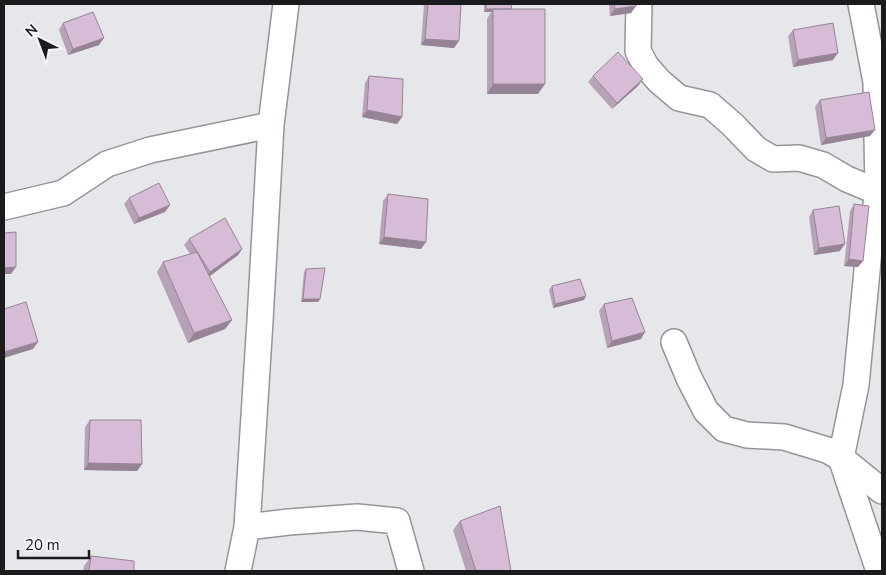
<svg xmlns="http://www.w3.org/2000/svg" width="886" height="575" font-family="'Nunito Sans',sans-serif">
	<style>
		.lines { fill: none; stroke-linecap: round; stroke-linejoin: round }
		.minor-casing { stroke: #949599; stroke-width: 28 }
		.minor { stroke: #fff; stroke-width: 25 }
		.wall { fill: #b8a2b8 }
		.shaded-wall { fill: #968496 }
		.building { fill: #d6bcd6; stroke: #968496 }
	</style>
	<rect width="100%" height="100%" fill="#e6e7eb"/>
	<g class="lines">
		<defs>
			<path id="minor" d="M639,4L638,51L646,66L659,81L679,98L710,105L733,125L756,149L773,159L799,158L823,165L847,179L878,192L869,250L856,385L841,458L879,571
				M861,4L876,82L878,192L882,193
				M4,207L63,193L107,164L150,150L271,125
				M674,342L689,378L706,411L724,429L747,435L784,437L827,450L841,458L882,491
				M247,527L289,522L357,517L397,521L411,571
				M238,571L247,527L260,321L271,125L286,4"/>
		</defs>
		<use href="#minor" class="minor-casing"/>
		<use href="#minor" class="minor"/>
	</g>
	<path class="wall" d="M424,4H461L454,48L421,45Z
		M484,4H511L512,9L538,94H487V19L491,12H484Z
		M609,4H636V6L631,13L610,16Z
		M63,23L99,45L68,55L59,30Z
		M793,30L833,60L793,67L788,36Z
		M369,76L402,117L397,124L362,117L365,83Z
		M593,76L638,86L612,109L588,82Z
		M820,100L870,136L821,145L815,107Z
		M388,194L421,249L379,244L383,201Z
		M129,198L170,205L165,212L134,224L124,204Z
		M854,204L863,261L858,267L844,266L850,211Z
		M813,210L840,251L814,255L809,217Z
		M189,239L242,249L238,255L209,276L232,320L225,329L188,343L157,272L163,262L190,254L184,245Z
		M306,269L320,299L318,302H301L304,272Z
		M552,286L584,300L553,308L549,290Z
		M604,304L641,339L607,348L599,311Z
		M90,420L142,464L137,471L84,470L85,427Z
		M460,521L511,571H466L453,530Z
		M91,556L134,571H83L84,566Z"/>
	<path class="shaded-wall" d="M636,6L631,13L610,16L615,9Z
		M486,9H512H493L491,12H484Z
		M104,38L99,45L68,55L73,49Z
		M425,39L459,41L454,48L421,45Z
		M838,53L833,60L793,67L798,60Z
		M643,79L638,86L612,109L617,103Z
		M493,84H545L538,94H487Z
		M367,110L402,117L397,124L362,117Z
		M875,130L870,136L821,145L826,138Z
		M170,205L165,212L134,224L139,218Z
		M384,237L426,242L421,249L379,244Z
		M845,244L840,251L814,255L819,248Z
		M242,249L238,255L206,279L210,272Z
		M849,259L863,261L858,267L844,266Z
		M16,267L11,274H4V268Z
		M586,296L584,300L553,308L555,304Z
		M303,299H320L318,302H301Z
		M232,320L225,329L188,343L194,333Z
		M645,332L641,339L607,348L612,341Z
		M38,342L33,349L4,358V352Z
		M88,463L142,464L137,471L84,470Z"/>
	<path class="building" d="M428,4H461L459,41L425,39Z
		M486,4H511L512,9H486Z
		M614,4H636V6L615,9Z
		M493,9H545V84H493Z
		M93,12L104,38L73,49L63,23Z
		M833,23L838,53L798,60L793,30Z
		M618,52L643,79L617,103L593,76Z
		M369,76L403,79L402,117L367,110Z
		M869,92L875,130L826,138L820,100Z
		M159,183L170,205L139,218L129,198Z
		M388,194L428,199L426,242L384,237Z
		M854,204L869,206L863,261L849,259Z
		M839,206L845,244L819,248L813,210Z
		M225,218L242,249L210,272L189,239Z
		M16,232V267L4,268V233Z
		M197,252L232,320L194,333L163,262Z
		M325,268L320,299H303L306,269Z
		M580,279L586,296L555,304L552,286Z
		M632,298L645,332L612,341L604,304Z
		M26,302L38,342L4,352V309Z
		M90,420H141L142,464L88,463Z
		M500,506L511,571H476L460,521Z
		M91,556L134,561V571H89Z"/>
	<rect width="886" height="575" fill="none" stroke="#1b1b1d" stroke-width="10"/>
	<g transform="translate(40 40) rotate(318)" stroke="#f3f4f8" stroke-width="4" paint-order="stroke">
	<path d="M0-4L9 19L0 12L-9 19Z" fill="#1b1b1d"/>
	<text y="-8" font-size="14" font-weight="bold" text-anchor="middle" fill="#1b1b1d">N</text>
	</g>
	<path d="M18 550v8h71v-8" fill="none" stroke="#1b1b1d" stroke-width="2.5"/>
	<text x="25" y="550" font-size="15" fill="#1b1b1d" stroke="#f3f4f8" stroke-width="4" paint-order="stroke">20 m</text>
</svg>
